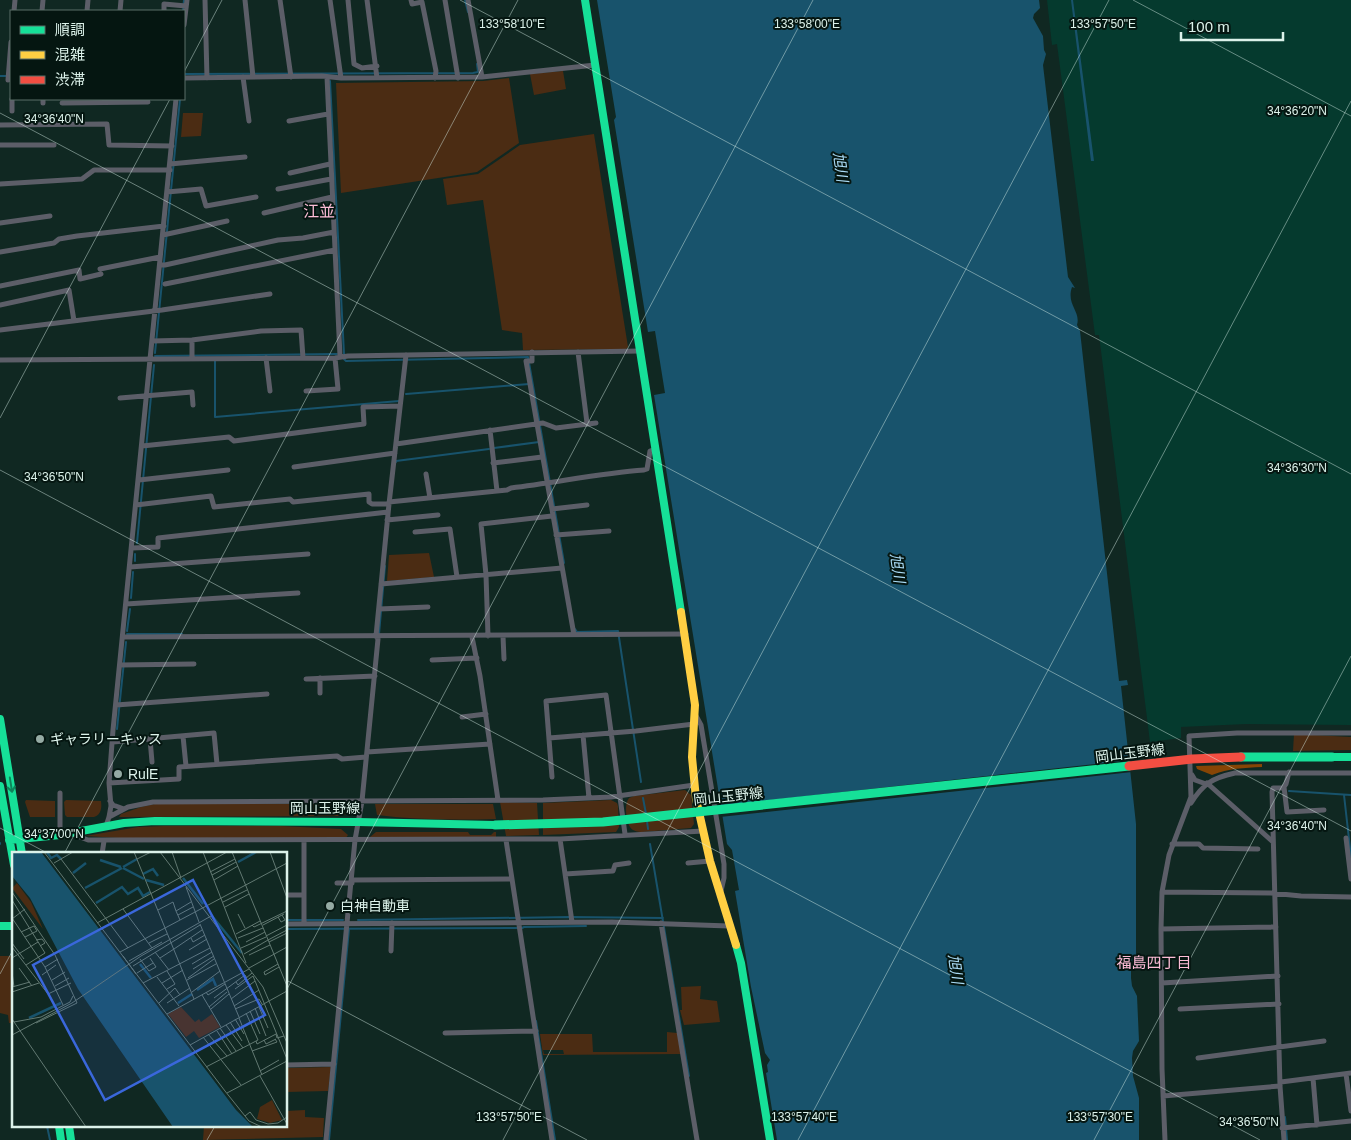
<svg xmlns="http://www.w3.org/2000/svg" width="1351" height="1140" font-family="Helvetica,'Noto Sans JP',sans-serif">
	<style>
		.built { fill: #053a2e }
		.green { fill: #4b2c13; fill-rule: evenodd }
		.forest { fill: #874505 }
		.water { fill: #18536c }
		.pier { fill: #102822 }
		.lines { fill: none; stroke-linecap: round; stroke-linejoin: round }
		.stream { stroke: #18536c; stroke-width: 2 }
		.street { stroke: #5c5e68; stroke-width: 5 }
		.fast { stroke: #16e098; stroke-width: 8 }
		.slow { stroke: #ffcf43; stroke-width: 8 }
		.fast-bridge { stroke: #16e098; stroke-width: 9 }
		.jam-bridge { stroke: #f24e42; stroke-width: 9 }
		.oneway { stroke: #0e855b }
		.ticks { fill: none; stroke: #dcf2ea; stroke-width: 1; stroke-opacity: 0.45 }
		.poi-dot { fill: #95aba4; stroke: #051611; stroke-width: 2 }
		.labels { text-anchor: middle; dominant-baseline: central; stroke-width: 4; stroke-linejoin: round; paint-order: stroke }
		.poi-label { font-size: 14px; fill: #dcf2ea; stroke: #051611; text-anchor: start }
		.street-label { font-size: 14px; fill: #dcf2ea; stroke: #051611 }
		.water-label { font-size: 15px; font-style: italic; fill: #a9daf5; stroke: #051611 }
		.neighbourhood-label { font-size: 15px; fill: #fcbcd6; stroke: #051611 }
		.quarter-label { font-size: 16px; fill: #fcbcd6; stroke: #051611 }
		.inset-river { fill: none; stroke: #18536c; stroke-width: 2.5 }
		.inset-road { fill: none; stroke: #627972; stroke-width: 1 }
		.view { fill: #3a67db; fill-opacity: 0.15; stroke: #3a67db; stroke-width: 2.5 }
		.inset-edge { fill: none; stroke: #dcf2ea; stroke-width: 2.5 }
		.ticks-label { font-size: 12px; text-anchor: middle; fill: #dcf2ea; stroke: #051611; stroke-width: 4; stroke-linejoin: round; paint-order: stroke }
	</style>
	<rect width="100%" height="100%" fill="#102822"/>
	<path class="built" d="M1047,0H1351V725L1246,724L1181,727V738L1150,742L1099,335H1095L1057,44L1052,45Z"/>
	<path class="green" d="M563,71L566,89L534,95L530,74Z
		M509,78L519,143L477,172L341,193L336,83L483,81Z
		M183,113H203L201,136L181,137Z
		M594,134L628,347L626,349L523,350L522,333L502,330L483,200L447,205L443,179L478,174L520,145Z
		M429,553L434,577L387,581L389,555Z
		M1294,734L1351,737V750L1293,751Z
		M685,790L691,795L694,824L691,828L642,832C638,832 632,831 630,827C626,821 624,804 629,798L634,796Z
		M26,800L55,801V817H30L25,802Z
		M66,800L101,801C102,808 101,815 94,817H67L65,815L64,802Z
		M611,800L617,803L618,806L619,827L616,832L543,835V803Z
		M500,802L537,803L539,835L506,836Z
		M155,804H354L356,806L350,813L339,816L119,817L121,814L141,807Z
		M375,804H493L496,819C456,820 416,820 377,815Z
		M163,826H281L341,829L348,835L346,838L136,839L85,836L138,827Z
		M376,832H468L470,835H491L494,832H496V837H370Z
		M0,956H14V1023H9L8,1015L0,1013Z
		M701,986L700,999L717,1001L720,1022L684,1025L680,1010H682L681,987Z
		M667,1032L677,1033L681,1054L543,1055L540,1034H592L593,1052H667ZM543,1050H563L564,1054H544Z
		M331,1067L328,1091L286,1092V1068Z
		M305,1110V1117L324,1118L323,1137L203,1140L204,1126H286V1111Z"/>
	<path class="forest" d="M1262,764V767C1244,768 1229,768 1212,775L1197,769L1196,766Z"/>
	<path class="water" d="M597,0H1039L1040,8L1034,14L1033,18L1043,36L1044,50L1046,54L1043,65L1068,277L1075,288L1072,287C1066,305 1081,311 1077,325L1080,331L1119,681L1127,680L1128,685L1121,686L1136,824V957L1131,965V978L1132,986L1137,996L1139,1041L1133,1051L1132,1058L1133,1076L1139,1098V1140H777L766,1073L768,1072L767,1065L770,1060L765,1053L751,987L735,891L739,890L732,850L727,844L654,395L665,393L655,331L648,332L614,120L616,117Z
		M1071,0H1073L1094,161H1091Z"/>
	<path class="pier" d="M1131,760L1132,772L720,817L718,806Z"/>
	<g class="lines">
		<path class="stream" d="M465,0L468,12
			M183,11L184,0
			M184,74L473,73L478,72L477,64
			M0,76H11
			M330,81L344,354
			M155,353L180,99
			M155,356L337,354
			M344,359L346,361L528,357L564,563
			M215,360V417L399,401
			M406,394L529,384
			M494,448L539,442
			M396,462V461L489,449
			M137,543L154,365
			M135,561V554
			M131,598L133,572
			M575,629L577,632L618,631L641,782
			M127,631L130,609
			M127,634H182
			M379,634L385,566
			M117,729L126,642
			M1289,791L1351,795
			M1344,795L1351,857
			M643,798L646,814
			M647,821L648,829
			M0,843V844
			M650,844L689,1076
			M286,920H343
			M358,920L570,917L663,918
			M286,929L522,928L524,927L586,926
			M536,1021L555,1140
			M1285,1117L1287,1140
			M47,1126L50,1140
			M329,1140L349,929"/>
		<path class="street" d="M205,0L207,78
			M245,0L253,77
			M280,0L291,77
			M330,0L341,78
			M348,0L354,64L362,68L377,66
			M367,0L377,78
			M411,0L412,4L422,2L436,71L435,78
			M445,0L458,78
			M468,0L482,77
			M14,11L15,0
			M42,11L43,0
			M87,11L88,0
			M120,11L121,0
			M164,11V4L186,6
			M184,25L187,0
			M243,77L249,121
			M327,77L340,356
			M184,78L322,76L341,78L482,77L595,65
			M8,80L11,42
			M12,99V111
			M43,99V103
			M62,103L148,102
			M289,121L328,114
			M0,125L107,124L109,145L172,146
			M0,145H54
			M170,164L245,157
			M290,173L330,164
			M0,184L82,179L94,170H170
			M278,189L331,179
			M167,192L201,189L206,206L256,197
			M264,213L332,197
			M0,223L50,216
			M163,235L227,221
			M0,252L54,243L59,239L77,236L164,226
			M160,265H165L278,240L303,238L334,232
			M100,269L160,257
			M165,284L335,250
			M0,286L79,270L80,279L101,274
			M0,305L69,290L74,321
			M0,330L162,310L270,294
			M152,341L192,340L261,331L301,330L303,358
			M532,352V361H526L574,635
			M578,352L587,423
			M266,358L270,391
			M192,359V340
			M0,360L335,358L348,356L640,351
			M306,391L338,389L335,358
			M120,398L192,392L193,405
			M490,430L497,491L507,490L511,488C555,483 600,473 644,470L647,469L650,451L656,449
			M396,444L543,423L556,428L596,423
			M142,446L229,437L234,441L364,424L363,407L400,406
			M493,463L542,457
			M294,467L395,453
			M426,474L430,498
			M139,480L228,470
			M389,502L497,491
			M136,505L211,496L214,507L290,499L293,502L369,494V502L372,504H389
			M552,509L587,505
			M387,520L438,515
			M415,532L450,529L457,577
			M556,535L609,531
			M132,548L158,547V538L388,512
			M130,567L308,554
			M381,584L562,568
			M126,604L298,593
			M379,609L428,607
			M488,636L486,575L481,524L552,516
			M503,636L504,659
			M123,637L686,634
			M472,637L480,676L498,800
			M432,660L477,658
			M120,665L194,664
			M320,678V693
			M306,679L375,676
			M116,705L267,694
			M695,714L701,725L724,864V878L721,891
			M462,717L486,714
			M583,735L589,798
			M183,736L186,766
			M549,738L636,731L694,724
			M150,739L152,762
			M113,742L214,733L217,764
			M367,752L490,744
			M1192,775L1195,780L1206,784
			M552,777L546,701L606,695L625,834
			M109,783L179,779V767L337,756L342,759L366,757
			M1207,783L1273,842
			M1284,787L1287,812L1324,810
			M110,801L113,805L124,809
			M1191,803C1203,784 1212,778 1235,773H1351
			M109,817L128,807L153,802L543,800L611,797L694,785
			M106,826L109,817L111,806L109,783L113,730L176,99
			M76,832L80,837L88,840L560,839L703,831
			M60,835V793
			M1346,838L1351,879
			M560,839L572,922
			M304,840V924
			M506,840L552,1140
			M1172,844H1199L1203,848L1258,849
			M102,854L104,841
			M688,863L710,861
			M565,874L613,871L615,865L629,863
			M353,880L512,879
			M337,883H352
			M1162,892L1271,893L1301,896L1351,897
			M286,895H304
			M661,923L697,1140
			M286,924L612,922L729,926
			M1161,929L1276,927
			M391,951L392,923
			M1162,983L1278,976
			M1180,1009L1279,1004
			M445,1033L536,1031
			M1198,1058L1324,1041
			M286,1065L334,1064
			M1346,1074L1351,1111
			M1313,1078L1317,1125
			M1281,1082L1351,1073
			M1163,1096L1280,1086
			M1282,1128L1351,1121
			M326,1140L355,840L362,801L378,639L376,636L389,504L406,355
			M1165,1140L1162,1069L1161,929L1162,892L1169,855L1191,797L1189,736L1237,733H1351
			M1284,1140L1280,1086L1272,792L1273,788H1283L1286,784L1289,772"/>
		<path class="fast" d="M585,0L681,612
			M0,719L22,854
			M1332,757H1351
			M0,786L14,865
			M9,840L60,835L124,823L155,821L358,822L495,825
			M0,926H14
			M736,945L741,963L770,1140
			M59,1126L61,1140
			M69,1126L71,1140"/>
		<path class="slow" d="M681,612L695,705L692,757L696,799L710,861L736,945"/>
		<path class="fast-bridge" d="M1241,757H1332
			M495,825L603,822L1129,766"/>
		<path class="jam-bridge" d="M1129,766L1192,759L1241,757"/>
	</g>
	<defs><path id="oneway-shaft" d="M-6 0H5M1.5-3L5.5 0L1.5 3" fill="none" stroke-width="1.6" stroke-linecap="round" stroke-linejoin="round" transform="scale(1.25)"/></defs>
	<use class="oneway" href="#oneway-shaft" transform="translate(11 785) rotate(81)"/>
	<path class="ticks" d="M460,0L1351,474M1133,0L1351,116M184,72L222,0M0,113L1351,831M0,418L170,99M0,470L1260,1140M0,828L49,854M64,854L518,0M0,974L14,948M286,980L587,1140M286,991L813,0M207,1140L215,1126M503,1140L1109,0M798,1140L1351,101M1094,1140L1351,656"/>
	<g class="poi-dot">
		<circle cx="40" cy="739" r="5"/>
		<circle cx="118" cy="774" r="5"/>
		<circle cx="330" cy="906" r="5"/>
	</g>
	<g class="labels">
		<g class="poi-label">
			<text x="50" y="739">ギャラリーキッス</text>
			<text x="128" y="774">RulE</text>
			<text x="340" y="906">白神自動車</text>
		</g>
		<g class="street-label">
			<text transform="translate(1130 753) rotate(-7)">岡山玉野線</text>
			<text transform="translate(728 796) rotate(-6)">岡山玉野線</text>
			<text x="325" y="808">岡山玉野線</text>
		</g>
		<g class="water-label">
			<text transform="translate(841 167) rotate(82)">旭川</text>
			<text transform="translate(898 568) rotate(82)">旭川</text>
			<text transform="translate(956 969) rotate(82)">旭川</text>
		</g>
		<g class="neighbourhood-label">
			<text x="1154" y="962">福島四丁目</text>
		</g>
		<g class="quarter-label">
			<text x="319" y="211">江並</text>
		</g>
	</g>
	<g transform="translate(12 852)">
		<rect width="275" height="275" fill="#102822"/>
		<path d="M5,31L19,50L31,77L0,36ZM169,155L183,170L187,167L189,170L200,162L208,175L187,186L182,179L174,185L156,162ZM260,248L270,268L258,271L245,267L248,255Z" fill="#4b2c13"/>
		<path d="M0,0H29L224,258L241,275H161L66,137L18,46L0,24Z" fill="#18536c"/>
		<path class="inset-river" d="M35,0L39,6L45,3L49,7M88,8L109,15M226,10L244,0M111,15L125,7M111,16L132,27M61,21L74,11M131,22L141,17L146,24M171,26L191,52M134,28L152,33M73,36L110,16M84,51L110,35L116,42L126,36L131,44L138,40M200,64L230,101M128,112L139,126M185,138L201,127L204,134M166,151L180,142M17,166L49,151"/>
		<path class="inset-road" d="M32,0L213,239L237,269L250,275M122,0L182,147M148,0L251,135L275,191M160,0L169,26M191,0L234,111M220,0L275,134M258,0L275,46M49,7L116,96M125,7L139,0M42,11L61,0M198,20L223,7M200,23L224,10M202,28L226,14M174,35L187,70M0,40L43,103L65,151L24,171M0,48L33,101L14,113M211,50L235,38M213,55L237,42M111,57L140,96M146,58L161,50L164,59M226,62L233,76M166,63L181,55M266,65L269,70L273,68L270,63M0,66L33,115L51,153M0,67L13,57M168,68L164,59L179,50M85,71L215,0M188,72L227,165M240,73L242,75L275,59M251,73L272,62M9,80L22,74L25,79L13,85M224,82L248,69M254,84L275,73M179,86L181,90L193,83M226,86L251,76M24,88L30,87L33,91L28,94M256,88L275,78M234,90L253,80M257,90L275,81M0,91L12,107M137,91L155,82M0,95L36,142L59,131M229,96L254,85M162,97L190,78M177,98L195,87M108,100L275,11M143,100L157,118M232,102L256,88M237,103L258,93M111,104L124,122M0,106L26,90M148,106L162,97M128,107L137,119L144,115L138,106M117,109L150,90M180,112L200,100M266,112L252,120L253,123L267,115M121,114L188,73M33,115L46,107M7,116L20,134M237,116L275,95M181,117L202,104M0,120L2,135M125,121L141,111M30,123L44,113M241,124L275,207M145,125L167,154M176,126L202,107M40,128L53,120M175,128L204,112M224,130L226,133L240,121M131,131L198,96M150,131L171,118M43,134L57,126M0,135L18,130M155,137L163,132L155,119M223,137L241,124M0,140L27,131M180,140L208,119M194,140L196,143L213,132M190,143L209,175M202,146L233,123L235,126M219,147L243,129M147,151L163,136L168,143M155,151L178,136M222,154L247,138M197,155L215,140M247,155L256,176M243,156L254,184M199,157L217,142M223,157L247,147L250,152M238,159L248,182M155,162L237,117M227,166L250,223M0,167L74,275M223,167L232,182M2,170L29,165L58,150L61,144M218,170L230,189M214,173L231,196M208,176L224,199M205,179L220,202M196,182L215,204M0,183L60,151L129,104L199,64M191,185L229,233M252,188L254,192L264,187M244,189L245,192L264,182L265,186L272,184M178,193L275,139M240,199L265,190L263,187M194,215L246,188L234,161M248,219L267,208M248,224L275,272M215,241L275,209M233,264L238,260L244,268L256,272L266,271L275,265"/>
		<path class="view" d="M181,28L253,163L93,248L21,113Z"/>
		<rect width="275" height="275" class="inset-edge"/>
	</g>
	<g class="ticks-label">
		<text x="512" y="28">133°58'10"E</text>
		<text x="807" y="28">133°58'00"E</text>
		<text x="1103" y="28">133°57'50"E</text>
		<text x="1297" y="115">34°36'20"N</text>
		<text x="54" y="123">34°36'40"N</text>
		<text x="1297" y="472">34°36'30"N</text>
		<text x="54" y="481">34°36'50"N</text>
		<text x="1297" y="830">34°36'40"N</text>
		<text x="54" y="838">34°37'00"N</text>
		<text x="509" y="1121">133°57'50"E</text>
		<text x="804" y="1121">133°57'40"E</text>
		<text x="1100" y="1121">133°57'30"E</text>
		<text x="1249" y="1126">34°36'50"N</text>
	</g>
	<rect x="10" y="10" width="175" height="90" fill="#051611" stroke="#5b6e68"/>
	<rect x="20" y="26" width="25" height="8" fill="#16e098" stroke="#5b6e68"/>
	<text x="55" y="35" font-size="15" fill="#dcf2ea">順調</text>
	<rect x="20" y="51" width="25" height="8" fill="#ffcf43" stroke="#5b6e68"/>
	<text x="55" y="60" font-size="15" fill="#dcf2ea">混雑</text>
	<rect x="20" y="76" width="25" height="8" fill="#f24e42" stroke="#5b6e68"/>
	<text x="55" y="85" font-size="15" fill="#dcf2ea">渋滞</text>
	<path d="M1181 32v8h102v-8" fill="none" stroke="#dcf2ea" stroke-width="2.5"/>
	<text x="1188" y="32" font-size="15" fill="#dcf2ea" stroke="#051611" stroke-width="4" paint-order="stroke">100 m</text>
</svg>
